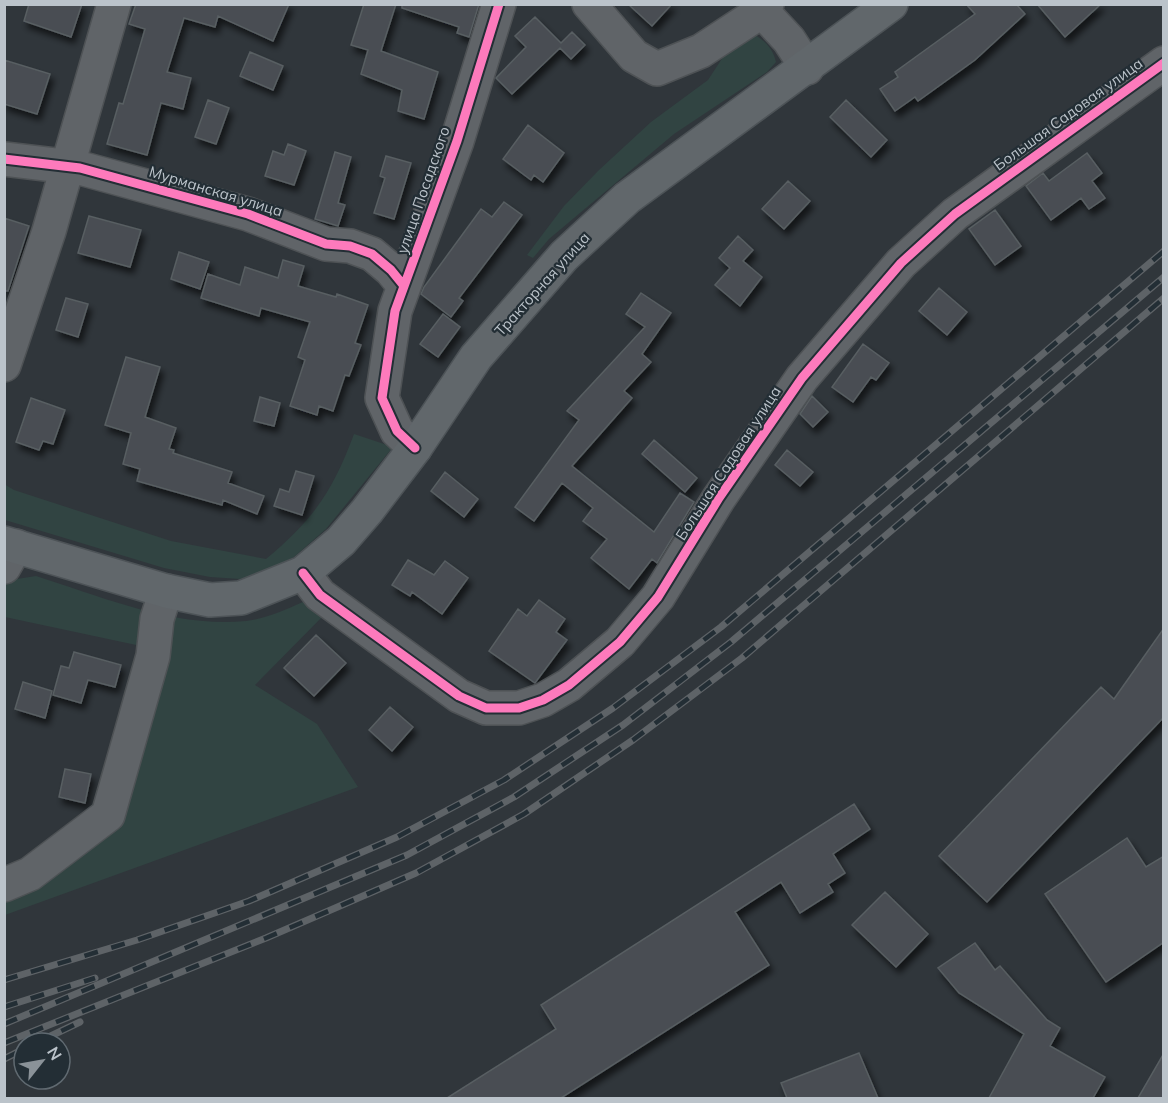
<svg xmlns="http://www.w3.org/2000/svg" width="1168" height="1103" font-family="Mulish,sans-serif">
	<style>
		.green { fill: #314442 }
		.building { fill: #494e52; stroke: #585e62; stroke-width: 1.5; filter: url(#shadow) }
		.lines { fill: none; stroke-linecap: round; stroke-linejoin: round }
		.minor-casing { stroke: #4e5255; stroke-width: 36 }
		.major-casing { stroke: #4d5357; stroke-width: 36 }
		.minor { stroke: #606468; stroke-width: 33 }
		.major { stroke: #61676b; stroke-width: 33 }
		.rail-casing { stroke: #5e6367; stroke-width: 7 }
		.rail { stroke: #232e35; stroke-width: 4.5; stroke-dasharray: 14; stroke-linecap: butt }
		.cycleway-casing { stroke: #232e35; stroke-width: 13 }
		.cycleway { stroke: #fd7abc; stroke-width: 9 }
		.labels { text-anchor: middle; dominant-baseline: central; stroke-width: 4.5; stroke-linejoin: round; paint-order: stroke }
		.street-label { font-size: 15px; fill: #bbc3ca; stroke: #232e35 }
	</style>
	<defs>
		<filter id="shadow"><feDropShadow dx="3.5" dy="6" stdDeviation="3" flood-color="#0009"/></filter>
	</defs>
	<rect width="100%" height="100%" fill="#30363b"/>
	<path class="green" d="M747,30C762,39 772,45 776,62L767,72L674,134L549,239L533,258L527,255L564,206L599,170L651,122L708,80L725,54Z
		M354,434L393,447L326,529L294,557L261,574L240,579L210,577L164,568L5,520L4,484L14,490L171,541L266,559C313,520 333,491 354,434Z
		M36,576C103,597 174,628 246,621C265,619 285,610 303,602L312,603L325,614L255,685L317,724L358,787L5,915V891L114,824L155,649L5,617L4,581Z"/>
	<path class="building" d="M29,4H82L71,37L24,21Z
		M136,4H289L273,41L218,16L215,27L184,18L167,72L191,78L183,109L161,103L147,155L107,144L119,103L123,104L145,29L129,24Z
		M364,4H396L381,51L438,72L424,119L398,111L402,90L361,74L368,50L351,45Z
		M402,4H479L469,37L457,33L459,27L402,8Z
		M628,4H672L652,26Z
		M966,4H1016L1025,14L975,60L918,101L915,97L895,111L880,89L898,77L895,72L975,14Z
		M1037,4H1101L1065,37Z
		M535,17L561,43L572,32L585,45L571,59L560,48L512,94L496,78L526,47L515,36Z
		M250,52L283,66L273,90L240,76Z
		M4,60L50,74L37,114L4,104Z
		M208,100L229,108L216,144L195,137Z
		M846,100L887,140L871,157L830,117Z
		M528,125L564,153L543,182L534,175L531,180L503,159Z
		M288,144L306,151L294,185L265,176L273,151L284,155Z
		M335,152L351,157L338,203L345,205L338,226L315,219Z
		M1087,153L1102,173L1092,181L1105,198L1089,209L1081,198L1051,220L1026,186L1043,173L1049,181Z
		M386,156L411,163L394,219L374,213L385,178L380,176Z
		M788,181L810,201L784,229L762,209Z
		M504,202L522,215L459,298L463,301L451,317L421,294L424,287L481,209L492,217Z
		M995,210L1021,246L995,265L969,229Z
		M89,216L141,230L130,267L78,253Z
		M4,218L29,226L8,291H4Z
		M738,236L753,250L743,261L762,277L740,306L715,285L730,268L719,258Z
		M179,252L209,262L200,289L171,279Z
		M283,260L304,266L298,286L336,297L337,294L368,305L355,343L361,345L349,376L345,375L333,411L319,406L317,415L290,406L305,360L298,357L310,322L261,308L259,316L201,298L208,274L240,285L245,267L278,278Z
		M939,288L967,312L947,335L919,311Z
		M641,293L671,313L642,354L651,362L624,391L632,398L572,466L654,532L680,493L694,502L657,563L652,559L629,589L591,558L607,539L583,521L593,508L562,483L534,521L515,507L579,420L567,411L645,327L626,314Z
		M66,298L88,304L78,337L56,330Z
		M443,314L460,327L438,357L420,344Z
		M863,344L889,363L876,380L871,377L853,402L832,387Z
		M126,357L160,367L145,417L176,428L169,449L174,450L173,453L232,472L228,483L264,496L257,514L223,500L222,505L137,481L140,469L123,464L131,433L105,425Z
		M812,396L828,412L813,427L800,414Z
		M260,397L280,403L274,426L254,421Z
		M31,398L65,410L53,444L43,441L39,450L16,442Z
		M654,440L697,478L685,492L642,454Z
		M787,450L813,472L800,486L775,465Z
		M296,471L314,476L302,515L274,506L280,489L289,492Z
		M445,472L478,499L464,517L431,491Z
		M408,560L434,575L445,561L468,578L442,614L412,592L410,596L392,585Z
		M539,600L565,619L556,632L567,640L535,683L489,651L518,609L527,616Z
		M1164,628V717L987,902L939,856L1101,687L1114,699Z
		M316,635L346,663L314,696L284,668Z
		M74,652L121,665L115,687L88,680L81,703L53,695L61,666L69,668Z
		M23,682L52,691L45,718L15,709Z
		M390,707L413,727L392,751L369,730Z
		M65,769L91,774L85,803L59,797Z
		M854,804L870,829L833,854L845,873L828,884L833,892L800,913L781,882L735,912L769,965L561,1098H447L556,1029L541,1005Z
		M1127,838L1146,867L1164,856V942L1106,982L1045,894Z
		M885,892L928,934L896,967L852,925Z
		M975,943L995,970L1000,966L1047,1020L1060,1028L1050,1046L1105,1077L1093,1098H989L1024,1034L959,993L938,968Z
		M859,1053L878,1098H787L781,1083Z
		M1164,1053V1098H1138Z"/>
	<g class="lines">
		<defs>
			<path id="minor" d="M589,4L634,56L657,69L701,51L762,11
				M767,4L762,11L789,40L807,68
				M4,159L80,168L248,214L326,244L350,246L372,254L391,270L404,286
				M4,365L49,231L114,4
				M415,448L397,431L382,398L395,311L457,141L499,4
				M4,567L16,546
				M303,573L320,595L459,696L486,708H519L543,700L569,685L620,642L658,597L719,498L802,378L901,263L955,214L1164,63
				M4,885L30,874L108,815L153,656L157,619L166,591"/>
			<path id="major" d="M4,543L166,591L210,600L241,598L303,573L341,541L367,511L415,448L476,357L564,256L627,198L891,4"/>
		</defs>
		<use href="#minor" class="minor-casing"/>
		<use href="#major" class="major-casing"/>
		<use href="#minor" class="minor"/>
		<use href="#major" class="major"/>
		<defs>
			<path id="rail" d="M4,980L137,940L249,901L397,837L504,780L613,708L721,627L1164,251
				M4,1007L95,978
				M4,1024L407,855L514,797L623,725L731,642L1164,277
				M4,1043L266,938L416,873L524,814L633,740L742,658L1164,298
				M36,1043L80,1022
				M4,1059L24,1049"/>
		</defs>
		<use href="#rail" class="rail-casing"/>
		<use href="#rail" class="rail"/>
		<defs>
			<path id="cycleway" d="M4,159L80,168L248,214L326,244L350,246L372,254L391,270L404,286
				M415,448L397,431L382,398L395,311L457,141L499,4
				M303,573L320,595L459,696L486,708H519L543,700L569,685L620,642L658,597L719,498L802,378L901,263L955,214L1164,63"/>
		</defs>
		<use href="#cycleway" class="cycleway-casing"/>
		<use href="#cycleway" class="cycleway"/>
	</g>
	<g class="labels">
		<g class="street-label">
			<text transform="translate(1068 114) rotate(-36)">Большая Садовая улица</text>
			<text transform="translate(423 190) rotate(-71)">улица Посадского</text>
			<text transform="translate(216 191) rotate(17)">Мурманская улица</text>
			<text transform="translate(542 284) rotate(-48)">Тракторная улица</text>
			<text transform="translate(728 463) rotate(-57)">Большая Садовая улица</text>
		</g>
	</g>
	<rect width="1168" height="1103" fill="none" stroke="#bbc3ca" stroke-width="12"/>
	<g transform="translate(42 1061) rotate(59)"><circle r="28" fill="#232e35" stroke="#606a71" stroke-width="1.5"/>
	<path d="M0-4.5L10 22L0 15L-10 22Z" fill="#8a9298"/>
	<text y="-9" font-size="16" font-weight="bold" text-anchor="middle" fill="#bbc3ca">N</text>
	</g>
</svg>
